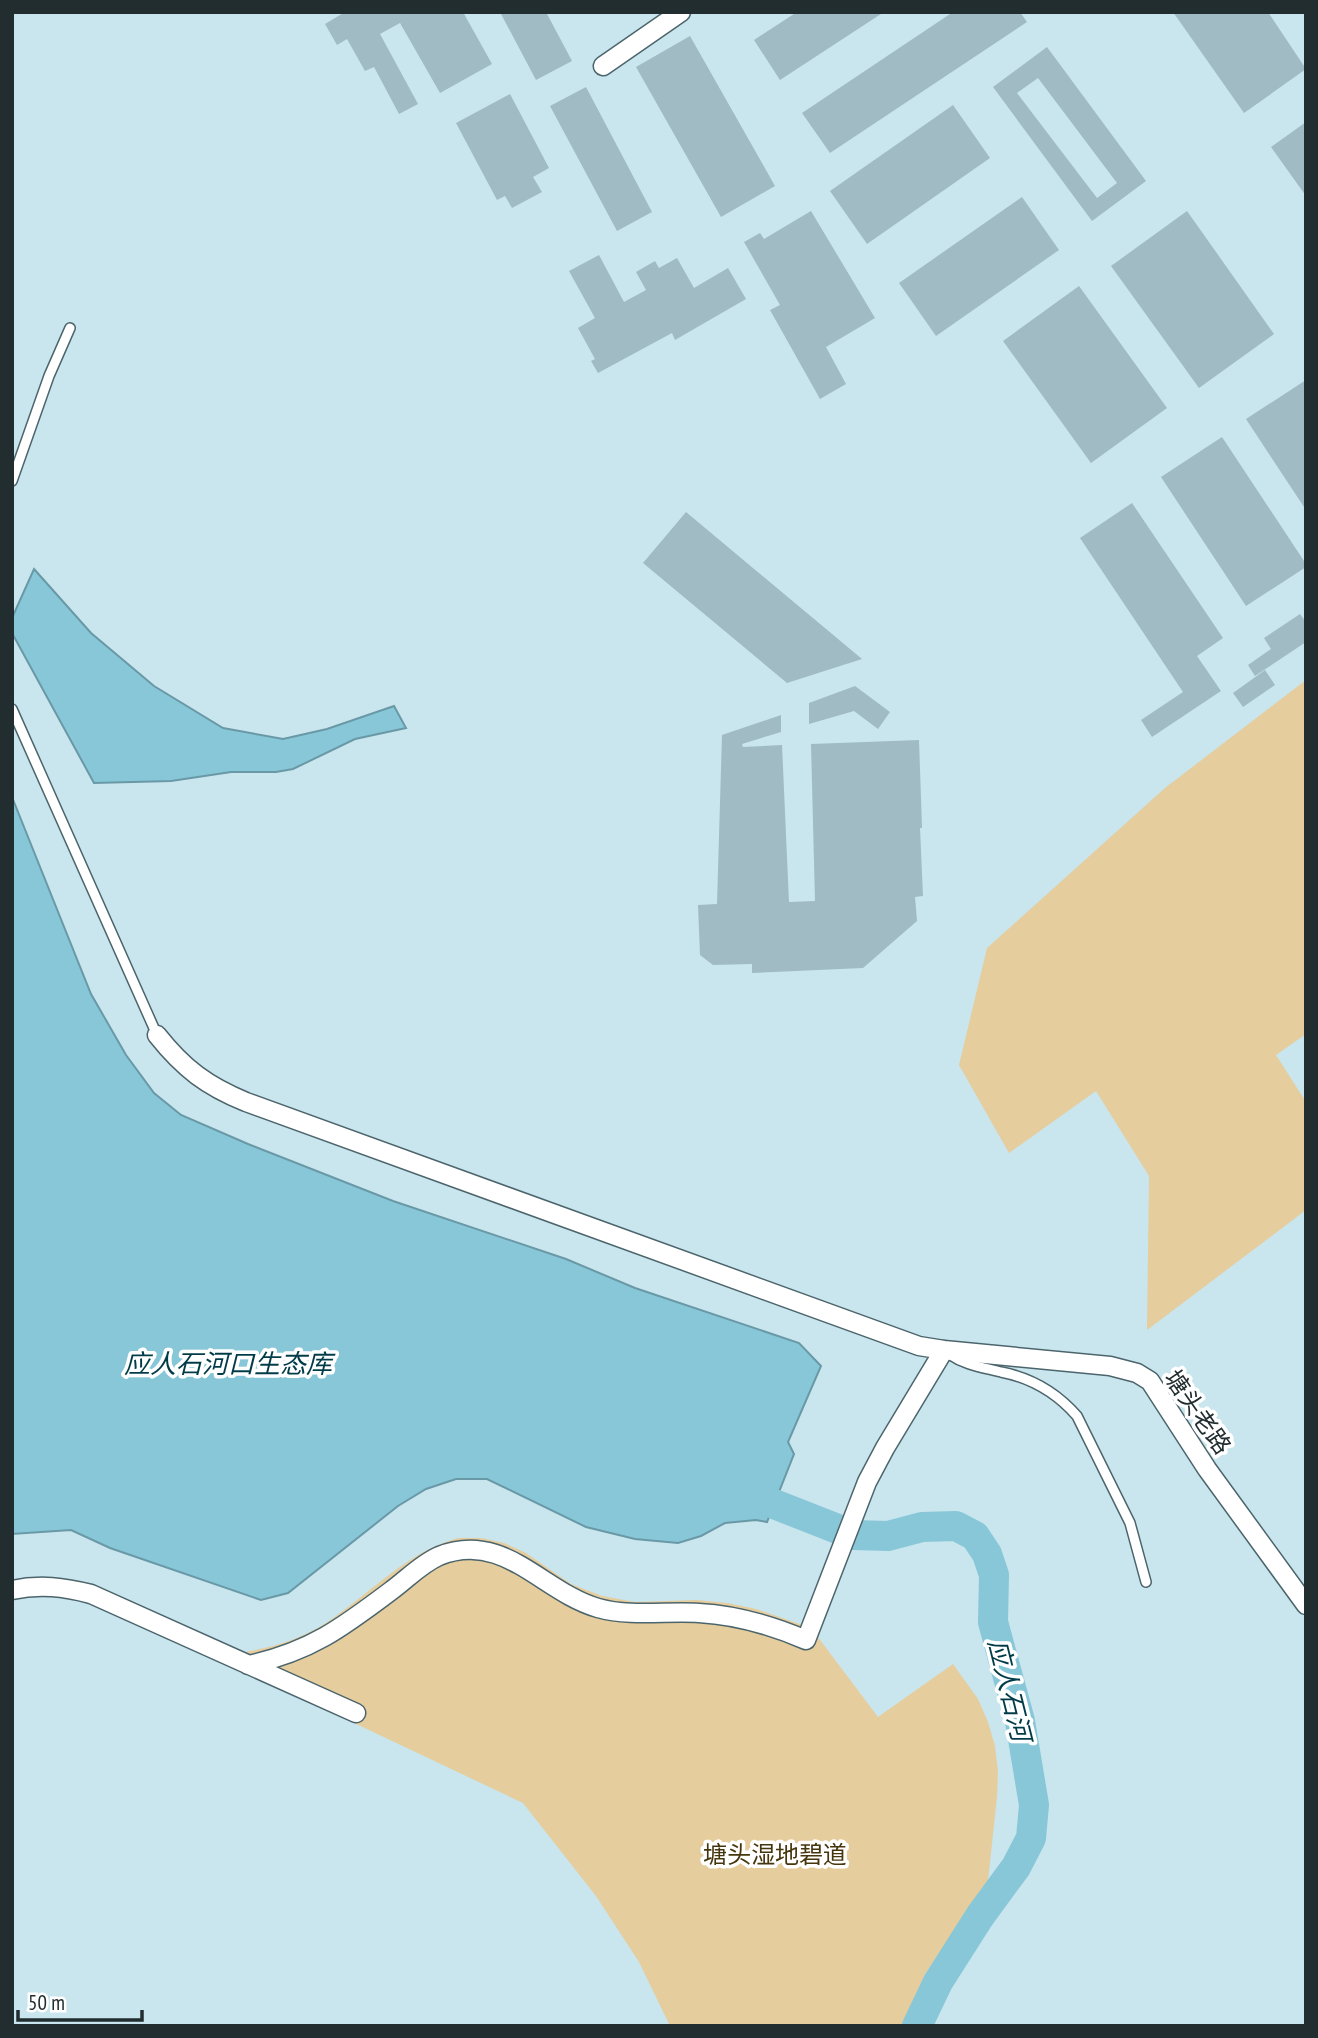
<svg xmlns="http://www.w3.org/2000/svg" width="1318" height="2038" font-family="'PT Sans Narrow','Noto Sans SC',sans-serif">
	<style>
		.green { fill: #e5cd9d }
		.water { fill: #88c7d8; stroke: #6999a6; stroke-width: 2 }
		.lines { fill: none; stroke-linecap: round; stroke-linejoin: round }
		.river { stroke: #88c7d8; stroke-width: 30 }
		.building { fill: #a0bbc3; fill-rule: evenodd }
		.lane-casing { stroke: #4c656c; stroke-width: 12 }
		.street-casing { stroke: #4c656c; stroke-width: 21 }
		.lane { stroke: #fff; stroke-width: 9 }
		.street { stroke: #fff; stroke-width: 18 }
		.labels { text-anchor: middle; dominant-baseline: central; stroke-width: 7; stroke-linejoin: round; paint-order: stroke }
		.street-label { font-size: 24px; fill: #222d30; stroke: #fff }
		.park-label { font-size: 24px; fill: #46360e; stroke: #fff }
		.water-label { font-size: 26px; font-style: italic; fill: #003b48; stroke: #fff }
	</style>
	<rect width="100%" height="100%" fill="#c9e5ed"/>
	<path class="green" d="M1306,680V1034L1276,1055L1306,1102V1210L1147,1330L1149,1176L1096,1091L1009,1153L959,1065L987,948L1165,788Z
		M458,1538H481L504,1543L526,1553L571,1584L602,1596L635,1602L697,1600L727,1603L756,1609L811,1628L878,1717L953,1664L978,1699L988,1722L995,1746L998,1772L997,1797L988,1881L925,1974L906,2026H670L639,1962L596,1896L523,1803L238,1668L245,1652C274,1647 301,1639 326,1623C370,1594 406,1552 458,1538Z"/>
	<path class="water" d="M34,569L91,633L154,686L223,728L283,739L327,729L394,706L406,728L355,739L293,769L276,772H231L171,781L94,783L12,633V618Z
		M12,797L91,994L126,1055L154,1093L181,1115L248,1144L393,1201L566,1259L635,1288L799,1343L821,1366L788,1442L794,1454L767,1522L756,1520L725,1523L701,1536L678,1543L635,1539L586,1527L487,1479H456L426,1489L398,1506L288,1593L261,1600L110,1548L71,1530L12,1534Z"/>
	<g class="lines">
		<path class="river" d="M774,1504L853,1535L888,1536L922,1527L956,1526L975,1536L987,1554L994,1575L993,1622L1020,1721L1034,1805L1031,1838L1016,1867L980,1916L938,1982L917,2026"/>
	</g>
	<path class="building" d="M345,12H463L492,64L440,93L400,23L380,34L418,104L399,114L374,67L365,71L347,39L337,45L325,24Z
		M500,12H546L572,61L536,80Z
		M797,12H884L780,80L754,40Z
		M953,12H1020L1027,22L830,153L802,113Z
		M1173,12H1268L1306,69L1244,113Z
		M690,36L775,186L721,217L636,67Z
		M1047,47L1146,181L1092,221L993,87ZM1038,78L1117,183L1097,198L1017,93Z
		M586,87L652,212L617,231L550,106Z
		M510,94L549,168L533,177L542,192L512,208L505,196L497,200L456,123Z
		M953,105L990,158L867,244L830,191Z
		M1306,122V196L1271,147Z
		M1022,197L1059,250L936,336L899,283Z
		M811,211L875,318L826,347L846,384L820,399L770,310L780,305L744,242L760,233L764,239Z
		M1187,211L1274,334L1199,388L1111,266Z
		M599,255L624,302L646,290L636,272L655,261L659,268L677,258L694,288L728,268L746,299L675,340L672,333L598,373L591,361L595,359L578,328L595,318L569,271Z
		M1079,286L1167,408L1091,463L1003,341Z
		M1306,380V510L1246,419Z
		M1222,437L1306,564V567L1246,606L1161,477Z
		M1132,503L1223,638L1197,656L1221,691L1152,737L1141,720L1183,692L1080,538Z
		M686,512L862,659L787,683L643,563Z
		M1300,614L1306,622V642L1255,676L1248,665L1271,649L1264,638Z
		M1265,670L1275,685L1243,707L1233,693Z
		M855,686L890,712L878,729L854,711L809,724V703Z
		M781,715V732L742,744L743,747L782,745L789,902L815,901L811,744L919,740L922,828H920L923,896L915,897L917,921L863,968L752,973V964L713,965L700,955L698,905L717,904L722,735Z"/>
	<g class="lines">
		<defs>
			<path id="lane" d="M12,481L49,376L70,328
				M12,709L157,1035
				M949,1354C965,1365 981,1367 1001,1372C1032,1378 1056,1392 1077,1416L1130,1523L1146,1582"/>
			<path id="street" d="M603,66L681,12
				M157,1035C184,1069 207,1086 246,1102L919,1346L944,1350L1110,1366L1137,1373L1150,1381L1207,1469L1306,1605
				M12,1590C40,1584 64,1587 91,1594L356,1713
				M248,1665C310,1652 343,1627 392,1590C407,1579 421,1564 439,1556C504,1530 542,1592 598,1608C631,1617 665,1611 699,1613C736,1615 771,1625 806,1640L867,1482L885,1448L944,1350"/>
		</defs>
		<use href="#lane" class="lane-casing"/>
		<use href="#street" class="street-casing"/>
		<use href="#lane" class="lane"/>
		<use href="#street" class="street"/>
	</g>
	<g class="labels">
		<g class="street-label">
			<text transform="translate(1198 1412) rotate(55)">塘头老路</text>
		</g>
		<g class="park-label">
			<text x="775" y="1854">塘头湿地碧道</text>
		</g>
		<g class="water-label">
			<text x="228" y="1363">应人石河口生态库</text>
			<text transform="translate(1010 1690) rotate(76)">应人石河</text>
		</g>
	</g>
	<rect width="1318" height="2038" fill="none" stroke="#222d30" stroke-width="28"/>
	<path d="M18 2010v10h124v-10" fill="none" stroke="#222d30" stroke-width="3.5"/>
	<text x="28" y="2010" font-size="21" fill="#222d30" stroke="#ffffff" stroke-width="5" paint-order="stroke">50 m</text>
</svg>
